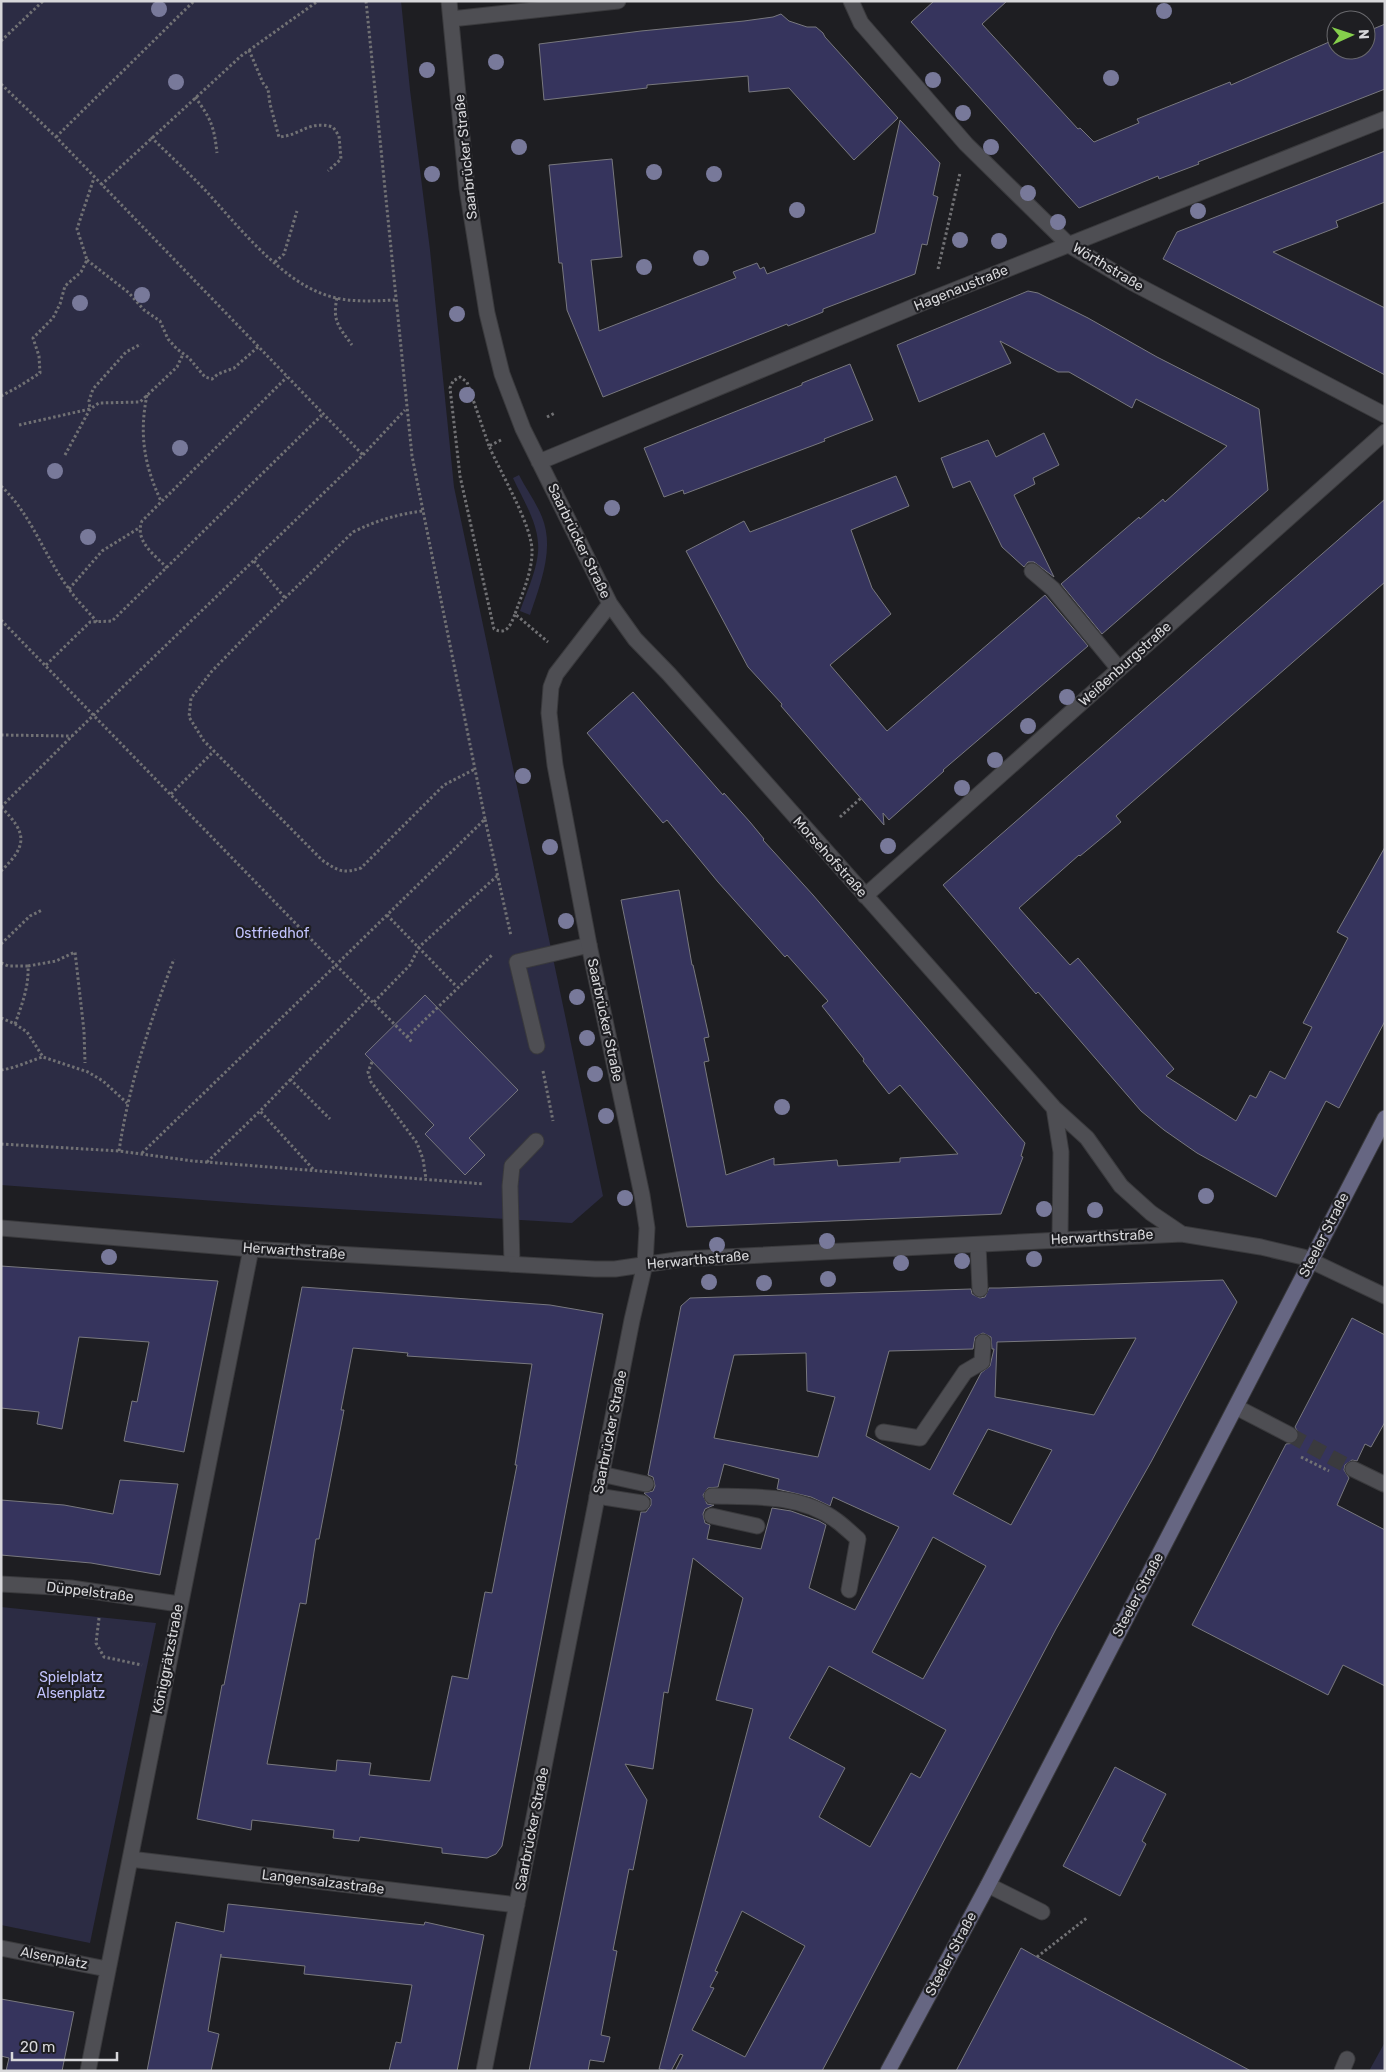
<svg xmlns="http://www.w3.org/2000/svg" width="1386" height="2072" font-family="Rubik,sans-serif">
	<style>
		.green { fill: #2c2c44 }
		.building { fill: #36345d; stroke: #78787e; fill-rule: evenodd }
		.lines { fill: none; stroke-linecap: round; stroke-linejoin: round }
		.street-tunnel { stroke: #3a3a3e; stroke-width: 15; stroke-dasharray: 15 8; stroke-linecap: butt }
		.lane-casing { stroke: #3a3a3d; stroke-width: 17 }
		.street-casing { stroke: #3a3a3d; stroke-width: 17 }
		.secondary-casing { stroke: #3a3a3d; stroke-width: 17 }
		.path { stroke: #717174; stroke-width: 3; stroke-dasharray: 2.5 2.5; stroke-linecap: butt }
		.lane { stroke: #4e4e53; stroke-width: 15 }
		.street { stroke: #4e4e53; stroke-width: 15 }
		.secondary { stroke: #666682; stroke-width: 15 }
		.tree { fill: #78799a }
		.labels { text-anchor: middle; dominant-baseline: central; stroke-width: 4.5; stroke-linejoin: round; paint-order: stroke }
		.street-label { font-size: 14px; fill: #d7d7da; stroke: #1e1e22 }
		.park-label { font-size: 14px; fill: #c2c3fd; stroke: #1e1e22 }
	</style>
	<rect width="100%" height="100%" fill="#1e1e22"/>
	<path class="green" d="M1,1H401L410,90L430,250L454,487L603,1196L572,1223L271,1205L1,1185Z
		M519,475C526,489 536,502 542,517C555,549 540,584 530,615L520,611C527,591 540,564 538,543C537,521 522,498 513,478Z
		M1,1607L156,1623L90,1943L1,1925Z
		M1385,2042V2071H1369Z"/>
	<path class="building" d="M934,1H1007L982,24L1078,129L1080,128L1094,142L1139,123L1137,119L1230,82L1231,85L1329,42L1331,46L1336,44V50H1366V32L1385,24V89L1198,162L1199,164L1159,179L1158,176L1079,208L911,22Z
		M781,14L789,21L807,27H816L823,33L825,37L898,118L854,160L789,88L749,92L748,76L647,85V88L544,100L539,44L641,31L744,21L773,17Z
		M900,120L940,163L933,195L938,197L932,222L927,245L922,244L915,274L823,309V312L788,326L787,324L603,397L567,310L562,263H559L549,165L612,159L622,257L591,260L599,331L736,278L733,272L757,263L760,269L764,267L767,274L875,233Z
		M1385,151V202L1336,221L1338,227L1273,252L1385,308V375L1163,259L1177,232Z
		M1028,291L1038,293L1088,318L1157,357L1259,409L1268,490L1102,634L1061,584L1139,517L1140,519L1163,499L1165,502L1227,446L1136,399L1132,408L1069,372H1058L1000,341L1011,363L919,402L897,345Z
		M850,364L873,420L824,439L825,441L684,494L683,490L664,497L644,448L802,385V383Z
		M1044,433L1059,465L1033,478L1035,484L1014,495L1054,577L1034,562H1028L1024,567L1002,547L970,481L953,488L941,458L988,440L996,457Z
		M896,476L909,506L851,530L872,588L891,614L830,665L887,731L1045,595L1088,646L943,770L944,771L889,820L883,813L884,825L781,706L782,704L748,667L686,551L744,521L750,532Z
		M1385,499V582L1116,816L1121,822L1080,856L1079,855L1019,908L1070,965L1078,958L1174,1069L1166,1076L1236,1121L1250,1095L1256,1098L1270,1071L1285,1079L1312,1027L1303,1023L1348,938L1337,932L1385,847V1021L1339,1108L1326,1101L1276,1197L1197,1153L1164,1130L1141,1111L1038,992L1036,994L943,885Z
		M633,692L723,795L724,793L750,822L764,839L763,840L813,895L1025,1143L1021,1156L1023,1157L1001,1214L687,1227L621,900L679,890L692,965H693L709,1037L704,1038L709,1061L704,1062L726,1175L774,1158V1165L837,1160L838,1166L900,1162V1158L958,1154L900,1085L889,1094L863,1061L864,1059L822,1006L828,1001L787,955L785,957L718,882L667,820L663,823L587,733Z
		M425,995L518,1090L469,1138L485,1155L465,1175L425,1134L434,1125L365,1054Z
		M1,1266L218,1281L184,1452L124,1441L132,1401L137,1402L149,1342L79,1337L62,1429L37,1424L39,1412L1,1408Z
		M1223,1280L1237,1302L1151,1462L1056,1629L822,2071H675L683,2055L680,2054L671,2071L659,2069L753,1709L716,1700L743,1598L693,1558L668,1693L664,1692L653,1769L625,1764L647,1800L633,1870L629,1869L613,1950L617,1951L601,2035L610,2037L604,2062L590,2060L588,2071H529L641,1512H646L651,1505V1499L644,1493L653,1491L655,1486L653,1477L648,1475L681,1306L690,1298L971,1289L972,1294L980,1298L985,1297L989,1288H999ZM983,1333L991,1337L992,1349H994L990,1366L981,1373L930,1470L866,1436L889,1351L973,1349L975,1337ZM1136,1338L1094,1415L995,1397L997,1342ZM806,1353L807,1391L835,1397L818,1457L714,1438L734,1355ZM988,1429L1052,1450L1011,1525L953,1494ZM724,1464L779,1479L777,1489L811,1497L830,1506L833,1497L899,1527L855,1610L809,1588L826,1525L819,1521L791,1511L772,1508L761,1549L707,1539L710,1525L705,1523L703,1514L705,1509L714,1505L707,1504L703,1495L708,1488L718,1487ZM933,1537L986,1566L923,1679L872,1652ZM829,1666L946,1730L920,1778L911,1773L870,1847L819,1817L845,1768L789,1738ZM742,1911L805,1946L745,2057L692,2030L714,1988L710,1987L718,1972L715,1971Z
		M302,1287L550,1305L603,1314L502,1846L496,1854L487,1858L442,1853V1848L360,1837L359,1841L333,1838L334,1830L252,1820L251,1830L197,1819L222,1685H224ZM353,1348L408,1353L407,1356L532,1364L515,1465H517L492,1593L485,1592L468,1679L452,1676L430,1781L369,1775L371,1763L337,1760L336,1771L267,1764L300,1603L306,1604L316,1539H319L344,1410H341Z
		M1352,1318L1385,1335V1422L1371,1447L1365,1444L1357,1461L1352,1460L1345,1465L1344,1470L1349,1478L1337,1505L1385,1530V1686L1343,1665L1328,1695L1192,1625L1286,1444L1295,1443L1298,1439L1299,1434L1295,1427Z
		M120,1480L178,1484L160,1575L91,1563L1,1555V1500L64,1505L113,1514Z
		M1115,1767L1166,1794L1142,1841L1146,1844L1120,1896L1063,1866Z
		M228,1904L424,1925L425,1922L484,1935L457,2071H389L396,2042L401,2043L412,1985L304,1974L305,1966L221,1957V1954L208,2031L219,2034L211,2071H147L176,1922L224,1932Z
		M1021,1948L1037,1957L1251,2071H956Z
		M1,1999L74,2012L62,2071H6L9,2058L1,2056Z"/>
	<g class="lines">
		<path class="street-tunnel" d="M1290,1435L1353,1469"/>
		<defs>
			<path id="lane" d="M1032,571L1053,589L1119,669
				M537,1046L517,962L589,945
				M978,1245L980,1289
				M512,1264L510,1186L512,1166L536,1141
				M883,1432L920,1438L965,1372L982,1362L983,1342
				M601,1474L646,1484
				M597,1496L642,1503
				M712,1496C754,1497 802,1494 837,1521C844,1526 851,1533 858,1539L849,1590
				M712,1516L757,1526
				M988,1885L1042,1912
				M1342,2071L1347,2059"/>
			<path id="street" d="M449,1L467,188L487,313L502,374L523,429L610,604L635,639L669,674L1054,1108L1087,1138L1121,1186L1151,1213L1182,1234
				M851,1L861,23L966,144L1069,245L1131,282L1385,415
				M451,19L618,1
				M539,462L932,299L1385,119
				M865,896L1385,432
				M1054,1108L1061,1152L1060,1239
				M1,1228L251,1249L595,1269H615L683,1259L1182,1234L1261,1247L1303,1257L1385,1296
				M1236,1407L1290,1435
				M1353,1469L1384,1484
				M1,1584L71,1588L179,1604
				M130,1859L517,1905
				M1,1948L107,1969
				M88,2071L251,1249
				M484,2071L632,1320L645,1264L647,1228L642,1195L589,945L555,765L549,713L551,687L556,674L610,604"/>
			<path id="secondary" d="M888,2071L988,1885L1385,1118"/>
		</defs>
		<use href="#lane" class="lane-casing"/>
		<use href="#street" class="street-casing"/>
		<use href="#secondary" class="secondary-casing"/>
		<path class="path" d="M366,1L412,456L485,819
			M1,41L43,1
			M249,50L263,83L268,89L270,104L279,137C302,135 308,120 333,127L339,136L341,159L328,171
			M1,84L56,137L363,455
			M195,97C211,119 214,126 217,153
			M56,137L194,1
			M151,137C169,155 188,172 206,191C236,224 280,279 323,294C346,303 371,301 395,300
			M101,185L241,56L318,1
			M87,260L129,293L144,310L160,321L168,339L177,349L189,358L205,377L212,379L218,374L234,368L258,347
			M275,262L284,254L297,211
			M938,269L960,173
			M337,298C332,321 339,327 352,345
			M147,395C139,434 144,465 161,501
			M1,396L18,387L40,373L39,356L33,338L53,318L60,304L65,286L81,272L87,260L77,229L94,178
			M547,417L555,413
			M19,425L90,409L89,401L93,389L126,352L141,344
			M501,440L489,446C500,472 534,528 532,554C531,575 522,594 515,614L548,642
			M489,446L467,382L460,377L453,381L450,388L460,476L494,629C507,636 511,624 515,614
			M65,455L90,409L99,403L140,402L177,367L183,354
			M1,486C32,515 44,556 69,589C77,601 88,611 97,622
			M422,511C395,515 378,520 353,532L250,632L212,671L191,698L189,717L204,741L214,751L322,860C338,871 343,874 361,868L444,785L475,769
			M254,561L285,598
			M167,568C155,555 134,541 142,521L287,377
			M69,589L102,551L139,528
			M1,620L336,965L485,819L511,936
			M46,665L90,622L112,621L323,414
			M1,735L72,736
			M171,794L214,751
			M1,807L72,736L363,455L405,410
			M1,807C27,833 28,845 1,871
			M840,817L861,798
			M387,915L457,987
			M1,944L30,916L42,910
			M1,963L8,966H28C29,987 22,1004 15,1024
			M28,966L56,961L75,952L84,1031L85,1063
			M374,1002L410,965L419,947L497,876
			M1,1018L15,1024L27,1032L43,1057L88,1072L103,1081L127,1103
			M407,1037L492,955
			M372,1062L368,1072L371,1082L417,1143L423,1159L426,1179
			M1,1070C16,1068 29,1061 43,1057
			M543,1071L553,1121
			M290,1079L330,1119
			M1,1144L119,1151L193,1161L484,1184
			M119,1151C129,1084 150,1022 174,959
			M142,1153L336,965L413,1043
			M207,1162L260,1111
			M313,1169L260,1111L369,998
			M1301,1457L1329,1471
			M99,1618L96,1643L104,1657L142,1665
			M1037,1957L1088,1917"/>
		<use href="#lane" class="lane"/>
		<use href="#street" class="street"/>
		<use href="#secondary" class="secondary"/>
	</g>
	<g class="tree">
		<circle cx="159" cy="9" r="8"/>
		<circle cx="1164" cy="11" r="8"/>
		<circle cx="496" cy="62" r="8"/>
		<circle cx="427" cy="70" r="8"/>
		<circle cx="1111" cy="78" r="8"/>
		<circle cx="933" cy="80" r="8"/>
		<circle cx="176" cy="82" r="8"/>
		<circle cx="963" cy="113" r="8"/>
		<circle cx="519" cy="147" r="8"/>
		<circle cx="991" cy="147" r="8"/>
		<circle cx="654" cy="172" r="8"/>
		<circle cx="432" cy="174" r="8"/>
		<circle cx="714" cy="174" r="8"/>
		<circle cx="1028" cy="193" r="8"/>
		<circle cx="797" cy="210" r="8"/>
		<circle cx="1198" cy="211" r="8"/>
		<circle cx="1058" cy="222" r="8"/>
		<circle cx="960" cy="240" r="8"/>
		<circle cx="999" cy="241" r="8"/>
		<circle cx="701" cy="258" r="8"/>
		<circle cx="644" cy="267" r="8"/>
		<circle cx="142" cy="295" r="8"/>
		<circle cx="80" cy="303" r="8"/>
		<circle cx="457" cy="314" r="8"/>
		<circle cx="467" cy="395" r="8"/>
		<circle cx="180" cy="448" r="8"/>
		<circle cx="55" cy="471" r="8"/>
		<circle cx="612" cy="508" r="8"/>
		<circle cx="88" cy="537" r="8"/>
		<circle cx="1067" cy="697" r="8"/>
		<circle cx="1028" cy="726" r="8"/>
		<circle cx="995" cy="760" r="8"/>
		<circle cx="523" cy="776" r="8"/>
		<circle cx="962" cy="788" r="8"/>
		<circle cx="888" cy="846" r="8"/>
		<circle cx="550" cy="847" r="8"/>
		<circle cx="566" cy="921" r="8"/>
		<circle cx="577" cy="997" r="8"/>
		<circle cx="587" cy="1038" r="8"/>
		<circle cx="595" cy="1074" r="8"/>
		<circle cx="782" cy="1107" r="8"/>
		<circle cx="606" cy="1116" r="8"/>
		<circle cx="1206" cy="1196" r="8"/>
		<circle cx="625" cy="1198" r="8"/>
		<circle cx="1044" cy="1209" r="8"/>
		<circle cx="1095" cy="1210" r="8"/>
		<circle cx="827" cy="1241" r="8"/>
		<circle cx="717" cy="1245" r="8"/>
		<circle cx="109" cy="1257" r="8"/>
		<circle cx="1034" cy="1259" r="8"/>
		<circle cx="962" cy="1261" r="8"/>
		<circle cx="901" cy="1263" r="8"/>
		<circle cx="828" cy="1279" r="8"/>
		<circle cx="709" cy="1282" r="8"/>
		<circle cx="764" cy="1283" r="8"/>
	</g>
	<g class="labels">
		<g class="street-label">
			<text transform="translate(466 157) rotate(-96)">Saarbrücker Straße</text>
			<text transform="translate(1108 267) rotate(31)">Wörthstraße</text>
			<text transform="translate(961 288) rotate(-22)">Hagenaustraße</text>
			<text transform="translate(579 541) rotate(64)">Saarbrücker Straße</text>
			<text transform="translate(1125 664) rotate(-42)">Weißenburgstraße</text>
			<text transform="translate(830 857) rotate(48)">Morsehofstraße</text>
			<text transform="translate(605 1020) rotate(78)">Saarbrücker Straße</text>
			<text transform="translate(1324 1235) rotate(-63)">Steeler Straße</text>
			<text transform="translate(1102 1237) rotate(-3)">Herwarthstraße</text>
			<text transform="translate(294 1251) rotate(4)">Herwarthstraße</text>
			<text transform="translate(698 1260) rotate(-5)">Herwarthstraße</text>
			<text transform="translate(610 1432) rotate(-79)">Saarbrücker Straße</text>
			<text transform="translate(90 1592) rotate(7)">Düppelstraße</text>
			<text transform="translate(1138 1595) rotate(-62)">Steeler Straße</text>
			<text transform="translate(168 1659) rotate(-79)">Königgrätzstraße</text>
			<text transform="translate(532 1829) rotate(-79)">Saarbrücker Straße</text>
			<text transform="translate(323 1882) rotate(7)">Langensalzastraße</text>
			<text transform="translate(951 1954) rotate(-62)">Steeler Straße</text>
			<text transform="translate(54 1958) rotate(11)">Alsenplatz</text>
		</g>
		<g class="park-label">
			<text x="272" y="933">Ostfriedhof</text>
			<text x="71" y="1677">Spielplatz<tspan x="71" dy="16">Alsenplatz</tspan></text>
		</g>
	</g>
	<rect width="1386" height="2072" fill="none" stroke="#d7d7da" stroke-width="5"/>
	<g transform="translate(1351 35) rotate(87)"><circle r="24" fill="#1e1e22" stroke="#68686c"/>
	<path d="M0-4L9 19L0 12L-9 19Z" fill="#85cf4c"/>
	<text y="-8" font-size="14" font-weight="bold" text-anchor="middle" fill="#d7d7da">N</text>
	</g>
	<path d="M12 2052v8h105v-8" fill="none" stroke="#d7d7da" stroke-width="2.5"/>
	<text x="20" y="2052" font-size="15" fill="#d7d7da" stroke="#1e1e22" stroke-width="4" paint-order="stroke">20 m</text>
</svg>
